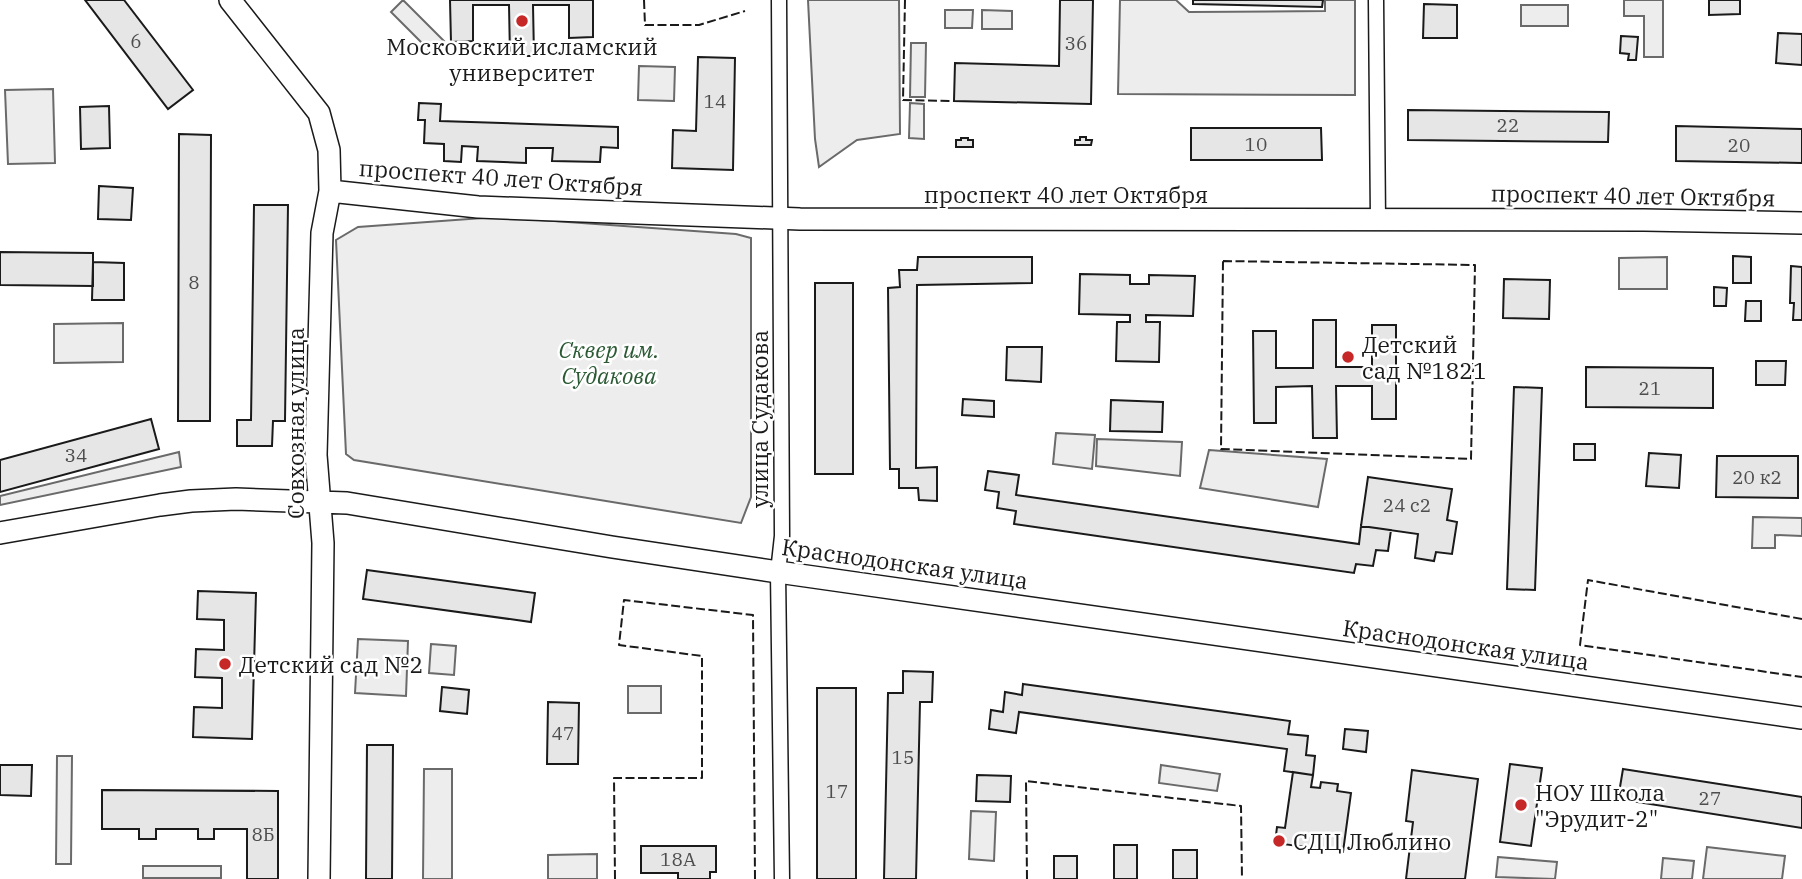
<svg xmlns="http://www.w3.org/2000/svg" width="1802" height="879" font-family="'IBM Plex Serif',serif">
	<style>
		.built { fill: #ededed; stroke: #6a6a6a; stroke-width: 2 }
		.building { fill: #e6e6e6; stroke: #1a1a1a; stroke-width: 2 }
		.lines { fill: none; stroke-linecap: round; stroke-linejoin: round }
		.street-casing { stroke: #1a1a1a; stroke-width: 17 }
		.secondary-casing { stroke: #1a1a1a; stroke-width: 24 }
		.street { stroke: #fff; stroke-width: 14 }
		.secondary { stroke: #fff; stroke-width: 21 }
		.fence { stroke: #1a1a1a; stroke-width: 2; stroke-dasharray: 9 3.5; stroke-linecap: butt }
		.poi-dot { fill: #c62828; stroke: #fff; stroke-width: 2.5 }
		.labels { text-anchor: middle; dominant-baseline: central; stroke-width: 5; stroke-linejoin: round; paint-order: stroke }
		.number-label { font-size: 19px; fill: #4d4d4d }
		.poi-label { font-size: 23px; fill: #1a1a1a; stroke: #fff; text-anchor: start }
		.street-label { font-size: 23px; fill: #1a1a1a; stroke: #fff }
		.park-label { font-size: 23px; font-style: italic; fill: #2b5a34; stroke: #fff }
	</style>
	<rect width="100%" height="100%" fill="#fff"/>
	<path class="built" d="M403,0L444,41L432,53L391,12Z
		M808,0H899L900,134L857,140L819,167L815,139Z
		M1120,0H1176L1189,12L1325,11V0H1355V95L1118,94Z
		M1624,0H1663V57H1644V16H1624Z
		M1521,5H1568V26H1521Z
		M945,10H973L972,28H945Z
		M982,10L1012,11V29H982Z
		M911,43H926L925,97H910Z
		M639,66L675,67L674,101L638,100Z
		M53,89L55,163L8,164L5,90Z
		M910,103L924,104V139L909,138Z
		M497,217L736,234L751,238V497L741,523L354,460L346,454L336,240L358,227Z
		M1667,257V289H1619V258Z
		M123,323V362L54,363V324Z
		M1056,433L1095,435L1092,469L1053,464Z
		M1097,439L1182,442L1180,476L1096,466Z
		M1209,450L1327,459L1318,507L1200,488Z
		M179,452L181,467L0,505V496Z
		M1753,517L1802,518V536L1775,535V548H1752Z
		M358,639L408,641L406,696L355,693Z
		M431,644L456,646L454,675L429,673Z
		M628,686H661V713H628Z
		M57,756H72L71,864H56Z
		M1161,765L1220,774L1217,791L1159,783Z
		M424,769H452V879H423Z
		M971,811L996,812L994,861L969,859Z
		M1707,847L1785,856L1782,879H1703Z
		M597,854V879H548V855Z
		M1498,857L1557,862L1555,879L1496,877Z
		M1663,858L1694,861L1692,879H1661Z
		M143,866H221V878H143Z"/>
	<path class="building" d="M85,0H124L193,90L168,109Z
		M450,0H593V37L569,38V5H533L534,56H510L509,5H473V41L451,42Z
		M1060,0H1093L1091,104L954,101L955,63L1059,66Z
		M1193,0H1323L1322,7L1193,4Z
		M1709,0H1740V14L1709,15Z
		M1424,4L1457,5V38H1423Z
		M1778,33L1802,34V65L1776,63Z
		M1621,36L1638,37L1636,60H1628L1629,54L1620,53Z
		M698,57L735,58L733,170L672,168L673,130L696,131Z
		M419,103L441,104L440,121L618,127V148L601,147L600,162L552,161L553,148H526V163L477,161L478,147L462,146L461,162L444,161V144L424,143L425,120H418Z
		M109,106L110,148L81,149L80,107Z
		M1408,110L1609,112L1608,142L1408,140Z
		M1676,126L1802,129V163L1676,161Z
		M1191,128H1321L1322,160H1191Z
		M179,134L211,135L210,421H178Z
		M1080,137H1086V140H1092L1091,145H1075V140H1080Z
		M961,138H968V140H973V147H956V140H961Z
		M99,186L133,188L131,220L98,219Z
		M254,205H288L285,421H273L272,446H237V420H251Z
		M0,252L93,253V286L0,285Z
		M1733,256L1751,257V283H1733Z
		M918,257H1032V283L917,285L916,468L937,467V501L919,500L918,488H899V469H890L888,288L900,287L899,270H917Z
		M93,262L124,263V300H92Z
		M1791,266L1802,267V320H1793L1794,303H1790Z
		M1080,274L1130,275V284H1149V275L1195,276L1193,316L1146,315V322H1160L1159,362L1116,361L1117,322H1130V315L1079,314Z
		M1504,279L1550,280L1549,319L1503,318Z
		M815,283H853V474H815Z
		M1714,287L1727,288L1726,306H1714Z
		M1746,301H1761V321H1745Z
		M1313,320H1336V367H1372V325H1396V419H1372V386H1336L1337,438H1313L1312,386L1276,387V423H1254L1253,331H1276V368H1313Z
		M1007,347H1042L1041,382L1006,380Z
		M1756,361H1786L1785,385H1756Z
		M1586,367L1713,368V408L1586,407Z
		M1514,387L1542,388L1535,590L1507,589Z
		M963,399L994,401V417L962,415Z
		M1111,400L1163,402L1162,432L1110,431Z
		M151,419L159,449L0,492V460Z
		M1574,444H1595V460H1574Z
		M1649,453L1681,455L1679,488L1646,486Z
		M1717,456H1798V498L1716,497Z
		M988,471L1019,475L1016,495L1359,544L1361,526L1391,530L1388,551L1376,550L1373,566L1356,564L1354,573L1014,524L1016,511L997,508L999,492L985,490Z
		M1368,477L1452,489L1447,520L1457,522L1452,554L1436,552L1434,561L1415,558L1418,534L1361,526Z
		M367,570L535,593L531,622L363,599Z
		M198,591L256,593L252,739L193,737L194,707L222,708V678L195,677L196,649L224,650V620L197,619Z
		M903,671L933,672L932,702H920L916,879H884L888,693H903Z
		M1023,684L1290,721L1288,734L1308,736L1306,755L1315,756L1313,775L1284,771L1287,749L1019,712L1016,733L989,729L991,710L1003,712L1005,692L1022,695Z
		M442,687L469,690L467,714L440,711Z
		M817,688H856V879H817Z
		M548,702L579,703L578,764H547Z
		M1345,729L1368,731L1366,752L1343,749Z
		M367,745H393L392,879H366Z
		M1510,764L1542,768L1531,846L1500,842Z
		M0,765H32L31,796L0,795Z
		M1623,769L1802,797V828L1618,799Z
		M1412,770L1478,779L1465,879H1406L1413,822L1406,821Z
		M1293,772L1313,775L1311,787L1320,788L1321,782L1338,784L1337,791L1351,793L1343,852L1275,843L1277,827L1285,828Z
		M977,775L1011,776L1010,802L976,801Z
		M102,790L278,791V879H247V829H214V839H198V829H156V839H139V829H102Z
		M1114,845H1137V879H1114Z
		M641,846H716V872H710V879H678V873H641Z
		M1173,850H1197V879H1173Z
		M1054,856H1077V879H1054Z"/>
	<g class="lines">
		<defs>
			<path id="street" d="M779,0L782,536L778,572L782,879
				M1376,0L1378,220"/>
			<path id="secondary" d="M230,0L319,113L329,150L330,191L322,233L316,455L323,543L319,879
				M330,191L478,207L800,219L1644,220L1802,223
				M0,533L160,505L191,501L236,499L347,503L612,547L778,572L1802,718"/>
		</defs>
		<use href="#street" class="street-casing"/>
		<use href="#secondary" class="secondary-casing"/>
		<use href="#street" class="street"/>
		<use href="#secondary" class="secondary"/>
		<path class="fence" d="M644,0L645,25H699L745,11
			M905,0L903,100L954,101
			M1223,261L1475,265L1471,459L1221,449Z
			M1802,619L1588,580L1580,645L1802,677
			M615,879L614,778H702V656L619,645L624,600L753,615L755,879
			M1027,879L1026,781L1241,806L1242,879"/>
	</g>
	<g class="poi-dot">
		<circle cx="522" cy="21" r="7"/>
		<circle cx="1348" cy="357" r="7"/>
		<circle cx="225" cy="664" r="7"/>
		<circle cx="1521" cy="805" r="7"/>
		<circle cx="1279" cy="841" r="7"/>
	</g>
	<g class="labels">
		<g class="number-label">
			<text x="136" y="41">6</text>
			<text x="1076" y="43">36</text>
			<text x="715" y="101">14</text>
			<text x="1508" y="125">22</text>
			<text x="1256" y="144">10</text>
			<text x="1739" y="145">20</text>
			<text x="194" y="282">8</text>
			<text x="1650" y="388">21</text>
			<text x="76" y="455">34</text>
			<text x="1757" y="477">20 к2</text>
			<text x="1407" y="505">24 с2</text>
			<text x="563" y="733">47</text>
			<text x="903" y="757">15</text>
			<text x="837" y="791">17</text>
			<text x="1710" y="798">27</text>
			<text x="263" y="834">8Б</text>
			<text x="678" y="859">18А</text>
		</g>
		<g class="poi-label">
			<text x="522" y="46" text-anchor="middle">Московский исламский<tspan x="522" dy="26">университет</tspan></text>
			<text x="1362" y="344">Детский<tspan x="1362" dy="26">сад №1821</tspan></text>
			<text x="239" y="664">Детский сад №2</text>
			<text x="1535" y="792">НОУ Школа<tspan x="1535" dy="26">"Эрудит-2"</tspan></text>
			<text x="1293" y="841">СДЦ Люблино</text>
		</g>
		<g class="street-label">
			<text transform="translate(501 177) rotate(4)">проспект 40 лет Октября</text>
			<text x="1066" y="194">проспект 40 лет Октября</text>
			<text transform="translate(1633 195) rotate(1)">проспект 40 лет Октября</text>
			<text transform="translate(759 419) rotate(-90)">улица Судакова</text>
			<text transform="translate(295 423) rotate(-90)">Совхозная улица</text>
			<text transform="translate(905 563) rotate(8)">Краснодонская улица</text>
			<text transform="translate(1466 644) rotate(8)">Краснодонская улица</text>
		</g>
		<g class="park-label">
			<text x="609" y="349">Сквер им.<tspan x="609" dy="26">Судакова</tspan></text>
		</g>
	</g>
</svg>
